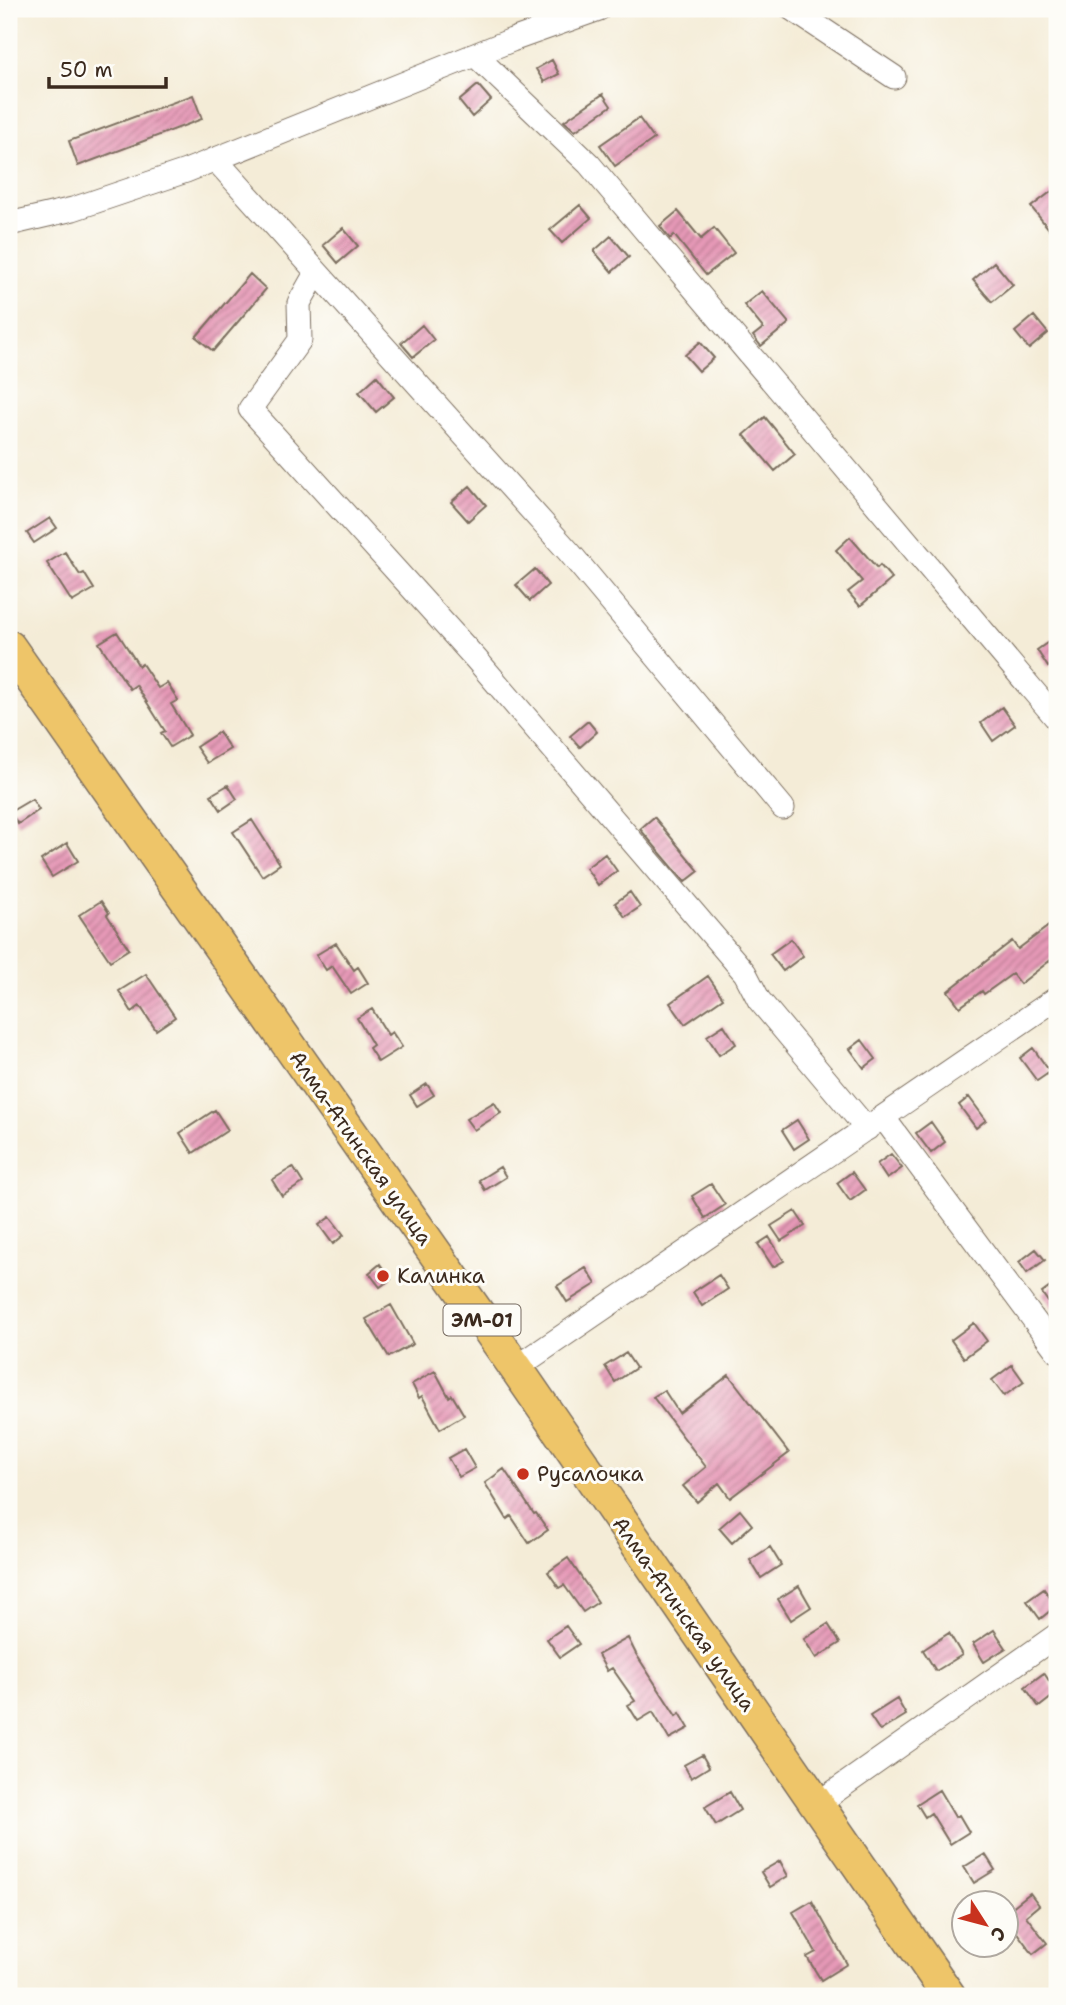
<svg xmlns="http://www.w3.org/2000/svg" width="1066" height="2005" font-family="'Shantell Sans',sans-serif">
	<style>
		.building { fill: url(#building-hatch) }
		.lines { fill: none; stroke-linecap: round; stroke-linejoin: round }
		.minor-casing { stroke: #7c6e5f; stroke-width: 25 }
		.highway-casing { stroke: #7c6e5f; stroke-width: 36 }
		.minor { stroke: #fff; stroke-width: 23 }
		.highway { stroke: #eec569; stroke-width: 33 }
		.poi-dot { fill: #c8321e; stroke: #fdfcf7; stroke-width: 2.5 }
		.labels { text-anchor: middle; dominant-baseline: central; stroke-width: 6; stroke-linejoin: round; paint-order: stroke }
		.shield { fill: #fdfcf7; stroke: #75695f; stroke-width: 2 }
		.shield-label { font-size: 19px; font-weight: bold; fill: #3b2a1e }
		.street-label { font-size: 21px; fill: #3b2a1e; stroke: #fdfcf7 }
		.poi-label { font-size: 21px; fill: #3b2a1e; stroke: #fdfcf7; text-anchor: start }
	</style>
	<defs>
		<pattern id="building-hatch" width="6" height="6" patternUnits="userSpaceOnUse" patternTransform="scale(1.75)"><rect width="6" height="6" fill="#e699b7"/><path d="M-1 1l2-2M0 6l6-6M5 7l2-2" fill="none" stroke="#bc7d94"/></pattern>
	</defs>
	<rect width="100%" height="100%" fill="#fdfcf7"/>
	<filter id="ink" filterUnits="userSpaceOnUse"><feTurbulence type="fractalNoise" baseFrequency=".0143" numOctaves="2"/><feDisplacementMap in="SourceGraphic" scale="14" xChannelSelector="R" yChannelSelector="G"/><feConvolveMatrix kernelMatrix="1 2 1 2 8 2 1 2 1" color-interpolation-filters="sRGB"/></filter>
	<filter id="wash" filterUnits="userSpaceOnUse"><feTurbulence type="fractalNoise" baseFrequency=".00686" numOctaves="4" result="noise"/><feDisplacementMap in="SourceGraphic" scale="28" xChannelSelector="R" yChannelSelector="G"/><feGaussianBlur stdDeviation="1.57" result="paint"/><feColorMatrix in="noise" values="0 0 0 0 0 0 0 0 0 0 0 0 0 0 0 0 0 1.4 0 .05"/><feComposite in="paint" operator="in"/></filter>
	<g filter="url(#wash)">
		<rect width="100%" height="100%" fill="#f4ecd7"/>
		<g id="blocks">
			<path class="building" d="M552,60L559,74L544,82L536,69Z
				M478,85L491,100L472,117L459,101Z
				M603,94L611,106L575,131L564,121Z
				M193,95L202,119L78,166L69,141Z
				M639,118L654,139L615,166L600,145Z
				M1052,191L1057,198V239L1031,207Z
				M580,205L591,218L562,243L550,230Z
				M678,211L701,239L714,228L734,253L706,275L674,235L670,239L660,226Z
				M343,228L358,246L338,263L323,245Z
				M611,236L629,257L612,272L594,251Z
				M994,262L1013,285L992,302L973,280Z
				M250,274L266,289L213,351L196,337Z
				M762,291L789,323L761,346L753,336L763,328L744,305Z
				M1034,316L1048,333L1029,349L1015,332Z
				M422,325L434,340L413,357L401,343Z
				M700,342L714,358L699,371L685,355Z
				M377,376L394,397L376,412L359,392Z
				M765,417L795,454L775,471L744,435Z
				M470,486L486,505L468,521L451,502Z
				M50,518L57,528L34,543L27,533Z
				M850,537L877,568L880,565L892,579L860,606L848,592L862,581L836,550Z
				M65,552L80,575L84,573L94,589L72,602L47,563Z
				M535,569L548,585L530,601L516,585Z
				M117,632L139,666L142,664L158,688L167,683L178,700L171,704L190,735L170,747L161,733L165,731L136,685L130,689L99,643Z
				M1057,636V661L1048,667L1037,650Z
				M1002,707L1015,725L993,741L981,723Z
				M588,721L597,732L580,747L570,736Z
				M219,732L230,749L207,763L196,747Z
				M228,785L237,799L221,810L211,795Z
				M32,799L39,810L18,824L10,812Z
				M654,817L699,871L685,882L640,829Z
				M252,820L280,864L262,876L233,832Z
				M67,843L78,861L52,877L41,860Z
				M605,854L617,871L598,885L586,868Z
				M630,892L640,907L625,917L615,903Z
				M101,901L109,913L107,915L129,949L110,961L79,915Z
				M1050,925L1057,934V955L1020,984L1012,974L984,994L982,991L960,1007L948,991L1012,941L1018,949Z
				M791,939L803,956L783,971L770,954Z
				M336,943L354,970L358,967L368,983L351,994L332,966L326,970L316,955Z
				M146,974L175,1017L156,1030L140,1006L132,1012L119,991Z
				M708,976L723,998L685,1024L670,1003Z
				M372,1009L388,1035L392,1032L402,1047L378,1062L369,1048L373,1045L357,1018Z
				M724,1025L736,1044L719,1055L707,1036Z
				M862,1040L876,1059L864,1068L850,1049Z
				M1033,1048L1050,1072L1037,1081L1020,1058Z
				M427,1084L434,1095L417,1106L410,1095Z
				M969,1097L986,1120L976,1128L959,1105Z
				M494,1102L501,1113L474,1130L466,1119Z
				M215,1110L228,1130L193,1153L180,1133Z
				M797,1120L809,1139L794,1149L782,1130Z
				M931,1122L945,1142L931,1153L916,1133Z
				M891,1154L902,1168L887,1179L877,1164Z
				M293,1167L303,1183L282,1196L272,1180Z
				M500,1167L506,1177L485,1190L479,1180Z
				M852,1172L865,1190L850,1201L837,1183Z
				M711,1184L725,1205L705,1218L692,1196Z
				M795,1211L805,1226L781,1241L771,1226Z
				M330,1217L344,1235L333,1244L319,1225Z
				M769,1237L784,1261L773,1267L758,1244Z
				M1036,1249L1045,1260L1027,1273L1019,1262Z
				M380,1264L391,1279L380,1287L369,1273Z
				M586,1268L596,1284L567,1302L557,1286Z
				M719,1275L728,1289L702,1306L693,1292Z
				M1057,1282V1315L1042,1293Z
				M391,1305L413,1344L389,1357L366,1319Z
				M974,1323L987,1341L964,1358L951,1340Z
				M626,1353L636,1368L615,1382L605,1366Z
				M1012,1365L1024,1382L1004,1396L992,1380Z
				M435,1371L449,1397L452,1395L464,1415L440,1429L422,1396L419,1398L412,1384Z
				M729,1375L789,1453L730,1498L719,1483L697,1502L683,1486L706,1467L653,1397L664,1390L679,1413Z
				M464,1449L475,1468L459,1477L448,1458Z
				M504,1469L534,1514L536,1513L548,1530L529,1543L511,1516L507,1519L485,1483Z
				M740,1510L752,1525L732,1543L719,1528Z
				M770,1547L781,1565L761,1578L750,1560Z
				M568,1558L598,1602L583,1612L564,1585L559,1588L548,1572Z
				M799,1586L811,1607L791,1620L778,1599Z
				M1044,1589L1056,1606L1040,1619L1027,1601Z
				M828,1624L840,1643L816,1658L804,1639Z
				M566,1626L579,1644L560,1657L547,1639Z
				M994,1630L1006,1648L984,1662L973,1644Z
				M949,1633L962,1655L936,1671L923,1650Z
				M628,1638L636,1654L676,1716L680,1713L689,1728L669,1739L653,1712L638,1721L628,1705L635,1701L612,1668L607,1671L598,1655Z
				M1044,1673L1057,1693L1039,1707L1025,1687Z
				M897,1699L906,1715L880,1731L870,1716Z
				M702,1755L709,1767L691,1778L684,1765Z
				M939,1790L955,1817L959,1815L969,1832L950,1844L931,1813L925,1817L917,1804Z
				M730,1792L740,1810L716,1825L705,1807Z
				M985,1854L995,1870L974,1883L964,1867Z
				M780,1861L788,1876L770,1887L761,1872Z
				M1030,1893L1039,1905L1026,1916L1047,1943L1033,1954L1006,1918V1912Z
				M812,1901L847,1964L821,1980L807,1957L816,1952L793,1912Z"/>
		</g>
	</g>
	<g filter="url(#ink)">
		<use href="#blocks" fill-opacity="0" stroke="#7c6e5f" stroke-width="2"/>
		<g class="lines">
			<defs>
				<path id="minor" d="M792,9L894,77
					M475,55L589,164L1057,719
					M215,159L569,552L783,808
					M9,224L73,209L186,171L512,40L599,9
					M316,273L299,303L300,340L250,409L476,659L745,973L759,1000L867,1129
					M883,1117L1057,1351
					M516,1368L1057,998
					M817,1804L1057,1635"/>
				<path id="highway" d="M9,647L516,1368L949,1996"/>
			</defs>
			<use href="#minor" class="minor-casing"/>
			<use href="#highway" class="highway-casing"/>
			<use href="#minor" class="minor"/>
			<use href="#highway" class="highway"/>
		</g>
	</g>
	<g class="poi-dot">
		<circle cx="383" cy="1276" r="7"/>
		<circle cx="523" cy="1474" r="7"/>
	</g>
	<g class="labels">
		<rect class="shield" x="443.5" y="1304.5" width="77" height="31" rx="5"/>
		<g class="shield-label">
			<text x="482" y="1320">ЭМ-01</text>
		</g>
		<g class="street-label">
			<text transform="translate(361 1148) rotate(55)">Алма-Атинская улица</text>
			<text transform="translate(684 1614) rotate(55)">Алма-Атинская улица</text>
		</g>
		<g class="poi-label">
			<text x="397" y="1276">Калинка</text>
			<text x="537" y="1474">Русалочка</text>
		</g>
	</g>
	<rect width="1066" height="2005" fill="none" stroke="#fdfcf7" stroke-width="35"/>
	<g transform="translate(985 1924) rotate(126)"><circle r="33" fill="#fdfcf7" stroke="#afa8a0" stroke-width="2"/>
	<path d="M0-5L12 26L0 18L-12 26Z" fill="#c8321e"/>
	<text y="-10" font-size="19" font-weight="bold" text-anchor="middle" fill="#3b2a1e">С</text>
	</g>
	<path d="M49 77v10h117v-10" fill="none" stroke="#3b2a1e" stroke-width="3.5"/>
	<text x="60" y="77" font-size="21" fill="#3b2a1e" stroke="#fdfcf7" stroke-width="5" paint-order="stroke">50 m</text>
</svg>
